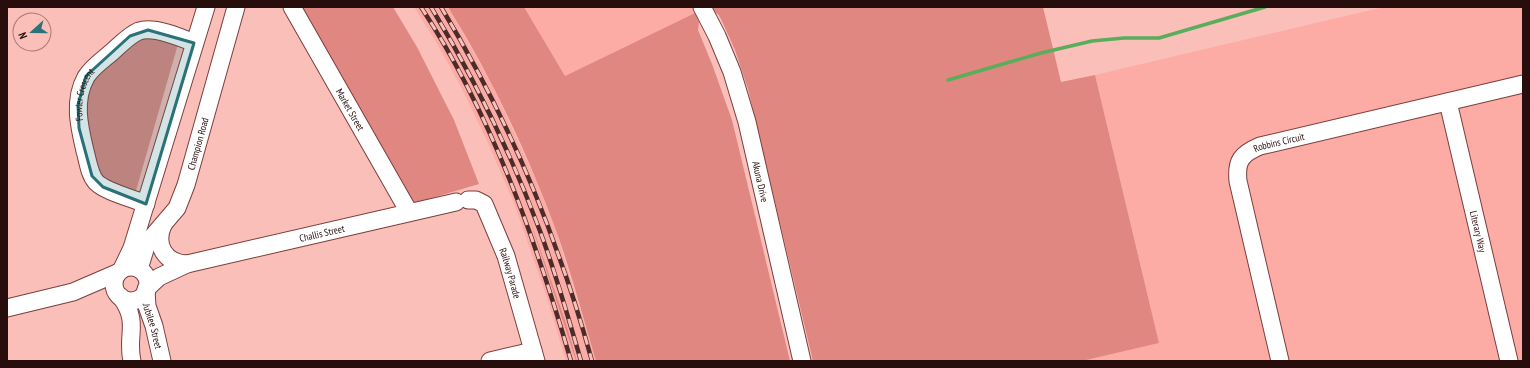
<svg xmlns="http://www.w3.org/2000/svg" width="1530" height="368" font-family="'PT Sans Narrow',sans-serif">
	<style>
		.built { fill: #fcaba5 }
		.green { fill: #e18781 }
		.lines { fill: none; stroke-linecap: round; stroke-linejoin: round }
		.stream { stroke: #59ad5b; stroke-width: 3.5 }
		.minor-casing { stroke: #7c3e3b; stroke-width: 19 }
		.minor { stroke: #fff; stroke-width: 17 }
		.rail-casing { stroke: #4b2c2a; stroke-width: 4.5 }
		.rail { stroke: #fbbfba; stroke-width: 3; stroke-dasharray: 9; stroke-linecap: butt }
		.marked { fill: #297279; fill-opacity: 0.2; stroke: #297279; stroke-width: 3; stroke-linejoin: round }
		.labels { text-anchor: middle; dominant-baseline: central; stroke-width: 4; stroke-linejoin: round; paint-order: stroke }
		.street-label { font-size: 10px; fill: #270e0d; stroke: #fbbfba }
	</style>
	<rect width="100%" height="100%" fill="#fbbfba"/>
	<path class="built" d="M414,7H448L493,87L536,180L557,234L596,361H577L565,320L538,242L576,361H566L547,298L514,203L487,141L461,87L436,42Z
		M524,7H707L565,76Z
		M1384,7H1523V361H1082L1159,343L1095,75Z"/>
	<path class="green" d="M300,7H393L417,47L454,120L479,184L412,204Z
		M448,7H524L565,76L695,13L699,22L698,30L712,64L732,120L790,361H596C583,318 572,275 557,233C528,154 492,78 448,7Z
		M710,7H1043L1061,82L1095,75L1159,343L1082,361H813L748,89L735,50L721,19L718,14L712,12Z
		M145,37L178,44L135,194L99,180L81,120L88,85L130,42Z
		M529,217L565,320L577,361H576Z"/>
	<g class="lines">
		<path class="stream" d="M948,80L1041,53L1092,41L1124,38H1159L1265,7"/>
		<defs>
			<g id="minor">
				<path id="s1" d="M292,7L409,212"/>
				<path id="s2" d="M702,7L717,36L732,72L747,122L802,361"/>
				<path id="s3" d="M1448,102L1509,361"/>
				<path id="s4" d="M468,200H476L484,204L506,256L536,361"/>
				<path id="s5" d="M146,204C132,198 106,192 96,182C89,174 88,161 85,151C79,126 73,100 86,77C92,67 104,59 112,52C120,45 129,35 139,31C154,26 180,37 194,43"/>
				<path d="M163,225C154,245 165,263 187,264"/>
				<circle cx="131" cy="284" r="17"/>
				<path d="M122,269L132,248L206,7"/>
				<path id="s6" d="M139,269L147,243L177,208L186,185L236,7"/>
				<path id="s7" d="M146,289L159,277L187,264L456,202"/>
				<path id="s8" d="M146,291L147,306L154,326L162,361"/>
				<path d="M121,297C140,323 126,335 132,361"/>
				<path d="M7,308L73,292L117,273"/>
				<path d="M490,361L533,351"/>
				<path id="s9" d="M1280,361L1238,181C1236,161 1241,154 1260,146L1523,84"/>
			</g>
		</defs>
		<use href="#minor" class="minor-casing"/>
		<use href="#minor" class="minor"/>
		<defs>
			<path id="rail" d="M421,7C492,115 535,238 571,361
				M431,7C474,78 511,153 540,231C556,274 568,317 581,361
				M441,7C488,85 528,168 558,254C571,289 582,325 592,361"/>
		</defs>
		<use href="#rail" class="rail-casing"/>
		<use href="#rail" class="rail"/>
	</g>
	<path class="marked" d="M148,30L194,43L146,204L103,187L92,176L79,128L78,105L86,76L130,36Z"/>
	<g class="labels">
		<g class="street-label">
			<text stroke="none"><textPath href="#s5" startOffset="146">Fowler Crescent</textPath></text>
			<text stroke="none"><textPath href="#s1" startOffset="118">Market Street</textPath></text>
			<text stroke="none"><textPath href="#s9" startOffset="250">Robbins Circuit</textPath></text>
			<text stroke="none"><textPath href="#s6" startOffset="141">Champion Road</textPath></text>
			<text stroke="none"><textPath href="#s2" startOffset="185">Akuna Drive</textPath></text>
			<text stroke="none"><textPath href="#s3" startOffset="133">Literary Way</textPath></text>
			<text stroke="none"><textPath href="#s7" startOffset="187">Challis Street</textPath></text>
			<text stroke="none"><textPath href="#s4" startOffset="91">Railway Parade</textPath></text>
			<text stroke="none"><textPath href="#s8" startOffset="36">Jubilee Street</textPath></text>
		</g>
	</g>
	<rect width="1530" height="368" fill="none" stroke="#270e0d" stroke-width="16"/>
	<g transform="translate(32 32) rotate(249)"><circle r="19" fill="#fbbfba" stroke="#a67875"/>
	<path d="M0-3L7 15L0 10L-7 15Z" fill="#297279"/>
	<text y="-6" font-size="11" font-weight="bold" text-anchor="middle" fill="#270e0d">N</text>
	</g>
</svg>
